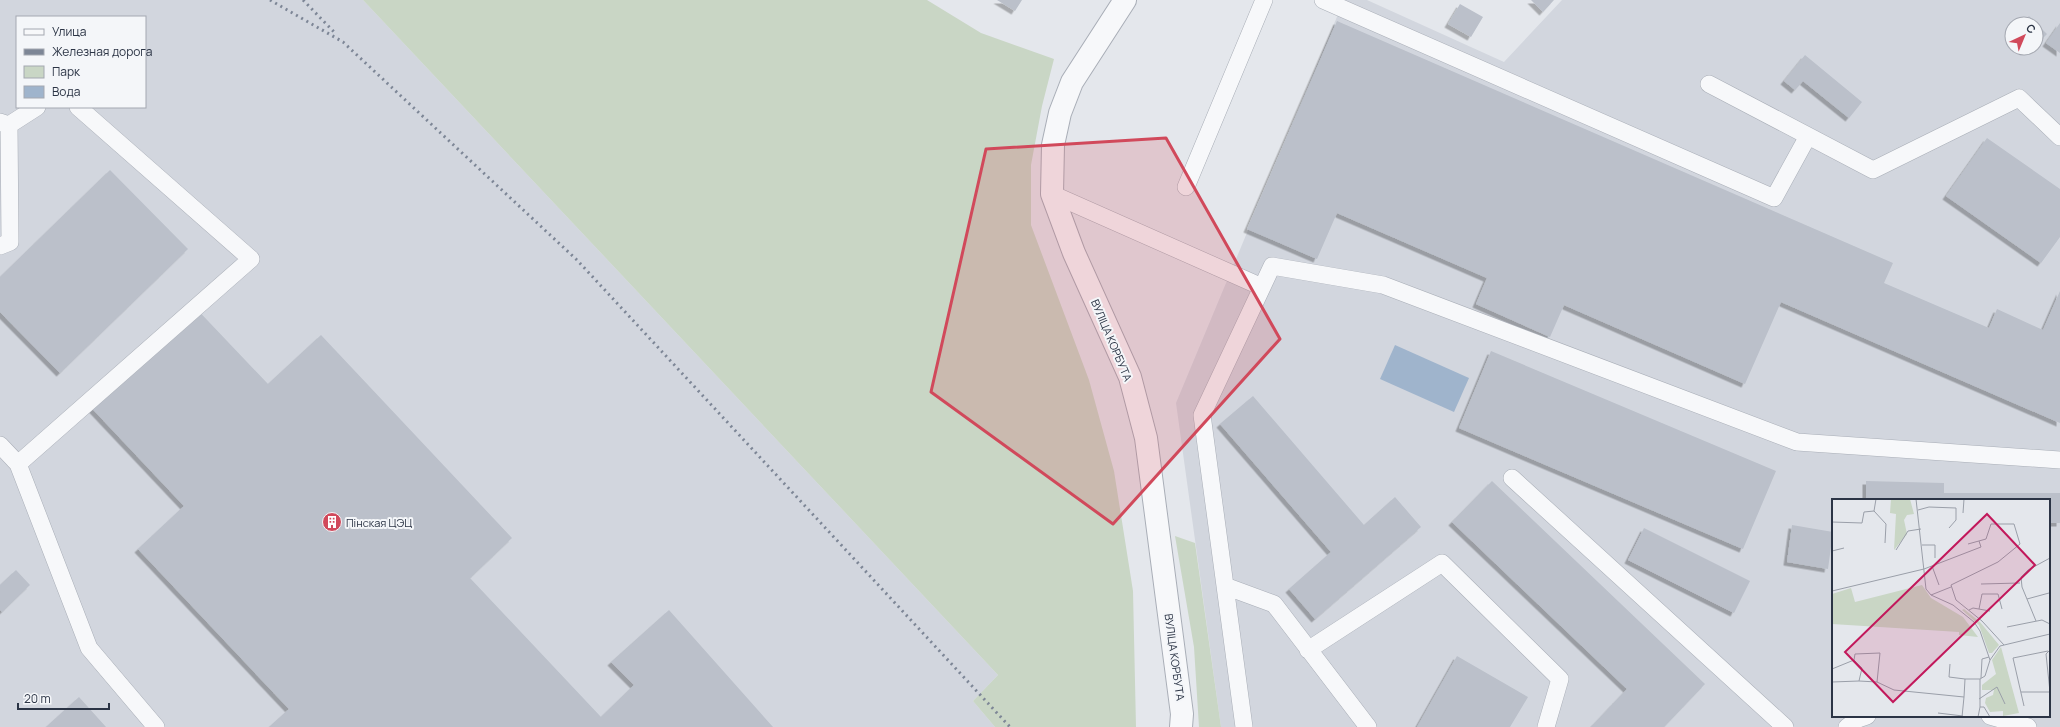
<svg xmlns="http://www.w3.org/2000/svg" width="2060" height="727" font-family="Manrope,sans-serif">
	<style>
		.built { fill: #d2d6de; fill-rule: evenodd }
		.green { fill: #c9d6c5 }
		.water { fill: #9fb4cc }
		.building { fill: #bbc0ca; filter: url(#shadow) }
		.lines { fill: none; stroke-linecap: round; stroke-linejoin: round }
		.service-casing { stroke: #a9aeb7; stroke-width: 18 }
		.minor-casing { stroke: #a9aeb7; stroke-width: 24 }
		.service { stroke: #f7f8fa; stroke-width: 17 }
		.minor { stroke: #f7f8fa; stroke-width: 22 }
		.rail { stroke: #7d8696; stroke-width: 3; stroke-dasharray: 2 4; stroke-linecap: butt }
		.marked { fill: #d1495b; fill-opacity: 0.2; stroke: #d1495b; stroke-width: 3; stroke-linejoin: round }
		.labels { text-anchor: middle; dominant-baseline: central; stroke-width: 4; stroke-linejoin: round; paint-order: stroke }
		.street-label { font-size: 11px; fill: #2b3445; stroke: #f4f6f9 }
		.poi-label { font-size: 11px; fill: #2b3445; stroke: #f4f6f9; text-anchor: start }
		.inset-road { fill: none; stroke: #9a9fa9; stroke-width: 1 }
		.view { fill: #c2185b; fill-opacity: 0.15; stroke: #c2185b; stroke-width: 2 }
		.inset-edge { fill: none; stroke: #2b3445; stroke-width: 2 }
	</style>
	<defs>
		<filter id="shadow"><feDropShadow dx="-3.5" dy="3.5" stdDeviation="0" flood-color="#0004"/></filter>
	</defs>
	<rect width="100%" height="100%" fill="#e4e7ec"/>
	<path class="built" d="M0,0H363L998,675L973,701L995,727H0ZM17,17H145V107H17Z
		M1344,0H1367L1504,62L1562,0H2060V727H1221L1176,403ZM2012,24H2036V48H2012ZM1833,500H2049V716H1833Z"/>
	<path class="green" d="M363,0H927L981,33L1054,59L1042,106L1031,165V225L1089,380L1114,471L1133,591L1136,727H995L973,701L998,675Z
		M1175,536L1195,543L1221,727H1199L1194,647Z"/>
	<path class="water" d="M1395,345L1469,378L1454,412L1380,379Z"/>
	<path class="building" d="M997,0H1022L1015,11Z
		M1531,0H1554L1543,12Z
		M1460,4L1483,17L1471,37L1448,24Z
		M2029,16L2047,34L2036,45V24H2021Z
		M1337,21L1893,263L1884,283L1989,328L1997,309L2043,330L2060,291V423L1781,302L1745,384L1564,305L1550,337L1476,304L1487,278L1337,213L1317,259L1247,229Z
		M2060,23V53L2046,43Z
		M1805,55L1862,102L1849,118L1803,81L1795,90L1784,81Z
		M1987,138L2060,189V237L2041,263L1946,196Z
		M110,170L188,249L60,373L0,312V277Z
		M190,302L268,384L321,335L512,538L470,578L601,717L634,685L611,662L669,610L773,727H269L289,709L138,549L184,506L85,401Z
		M1491,351L1776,471L1743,549L1459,428Z
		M1253,396L1364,525L1395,497L1421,527L1315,619L1289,589L1331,552L1220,424Z
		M1492,481L1705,684L1664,727H1591L1627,689L1452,522Z
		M1866,481L1944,483V493H2060V523H2049V500H1866Z
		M1792,525L1833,532L1828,569L1787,562Z
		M1644,528L1750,581L1734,613L1628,560Z
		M16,570L30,585L2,612L0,610V585Z
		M1457,656L1528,697L1510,727H1417Z
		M79,697L106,727H46Z"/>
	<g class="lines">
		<defs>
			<path id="service" d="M1323,0L1774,198L1808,136
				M1709,84L1873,170L2019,98L2060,137
				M0,122L9,125L37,107
				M1186,187L1264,0
				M1052,194L1262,287
				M0,246L10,242L9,125
				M0,445L18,464L251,259L78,107
				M18,464L89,648L156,727
				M1512,478L1785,727
				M1225,586L1274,604L1368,727
				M1308,650L1442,563L1560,679L1546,727
				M1990,716L2028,727
				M1244,727L1202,415L1272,266L1383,285L1797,442L2060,460
				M1847,727L1858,719L1867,716"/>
			<path id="minor" d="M1125,0L1072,82L1060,113L1053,145L1052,194L1074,253L1130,377L1146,438L1182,714L1181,727"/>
		</defs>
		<use href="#service" class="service-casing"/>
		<use href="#minor" class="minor-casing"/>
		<use href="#service" class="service"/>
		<use href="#minor" class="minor"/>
		<path class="rail" d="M270,0L343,42L577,260L1010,727
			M303,0L336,34"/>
	</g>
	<path class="marked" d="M1166,138L1280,339L1113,524L931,392L986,149Z"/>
	<defs>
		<symbol id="building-disc" viewBox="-11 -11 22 22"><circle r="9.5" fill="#d1495b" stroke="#f4f6f9"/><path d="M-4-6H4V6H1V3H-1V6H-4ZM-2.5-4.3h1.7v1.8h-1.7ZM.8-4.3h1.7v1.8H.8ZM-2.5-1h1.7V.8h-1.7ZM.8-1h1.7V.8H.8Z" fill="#fff"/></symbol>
	</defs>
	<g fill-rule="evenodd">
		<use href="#building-disc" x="321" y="511" width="22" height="22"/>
	</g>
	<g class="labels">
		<g class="street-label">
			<text transform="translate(1112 340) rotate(67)">ВУЛІЦА КОРБУТА</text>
			<text transform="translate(1175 657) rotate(82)">ВУЛІЦА КОРБУТА</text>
		</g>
		<g class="poi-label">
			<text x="346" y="522">Пінская ЦЭЦ</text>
		</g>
	</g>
	<g transform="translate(1832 499)">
		<rect width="218" height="218" fill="#e4e7ec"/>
		<path d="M59,0H78L82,15L75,16L72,21L75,35L62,51L64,15L58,14ZM90,86L99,99L131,118L146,138L127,136V133L0,125V95L19,89L23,103ZM132,110L148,123L167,146L160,154H157L147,126L130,111ZM169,148L187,214L171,217V212L158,213L153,204L154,199L161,196L162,191H150V186L164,175L160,161Z" fill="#c9d6c5"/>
		<path class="inset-road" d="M84,0L94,90L99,96L121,106L142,123L148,132L158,161L153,177L148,180V208L146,218M86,11L97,8L124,9V21L117,29M42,12L54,25L53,44M131,14L132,0M0,23L30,24L32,13L42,12L44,0M136,45L154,40L159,25H182L188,45L166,63L119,86L124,101L150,122L172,146M90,46H103V59M64,51L76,32L89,30M0,52L12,49M100,67L107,86M149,85L188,84M0,92L92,70L149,48L147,42M99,96L119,88M195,100L217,94M147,110L150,95H166L170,110M137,111L141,109L158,112M204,122L190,88L189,78L196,71L218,59M175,128L210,121L218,125M217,152L214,155L218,193M158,161L168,147L218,135M118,165L117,178L133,180M0,170L22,161L23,155L48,154L45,183L27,182L30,169L22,161M149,179L150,160L157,158M0,183L27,182M45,183L62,191L132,198L133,180H148M189,193H218M147,200L165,188L173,205M192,207L181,159L216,152M148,208H152L158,218M106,214L131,217M130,218L132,198"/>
		<path class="view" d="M155,15L203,66L61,203L13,153Z"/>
		<rect width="218" height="218" class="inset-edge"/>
	</g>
	<rect x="16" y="16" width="130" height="92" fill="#f4f6f9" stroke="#a4a8b1"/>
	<rect x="24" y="29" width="20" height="6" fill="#f7f8fa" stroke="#a4a8b1"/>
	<text x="52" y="36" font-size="12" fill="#2b3445">Улица</text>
	<rect x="24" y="49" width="20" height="6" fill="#7d8696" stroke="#a4a8b1"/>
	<text x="52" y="56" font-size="12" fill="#2b3445">Железная дорога</text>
	<rect x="24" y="66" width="20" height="12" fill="#c9d6c5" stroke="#a4a8b1"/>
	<text x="52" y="76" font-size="12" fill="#2b3445">Парк</text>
	<rect x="24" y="86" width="20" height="12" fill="#9fb4cc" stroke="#a4a8b1"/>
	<text x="52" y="96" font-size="12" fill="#2b3445">Вода</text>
	<g transform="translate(2024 36) rotate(44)"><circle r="19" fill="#f4f6f9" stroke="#a4a8b1"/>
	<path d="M0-3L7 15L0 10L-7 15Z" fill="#d1495b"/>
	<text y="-6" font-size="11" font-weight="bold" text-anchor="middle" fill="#2b3445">С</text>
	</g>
	<path d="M18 703v6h91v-6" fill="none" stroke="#2b3445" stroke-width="2"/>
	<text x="24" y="703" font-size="12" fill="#2b3445" stroke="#f4f6f9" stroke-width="3" paint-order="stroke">20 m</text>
</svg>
